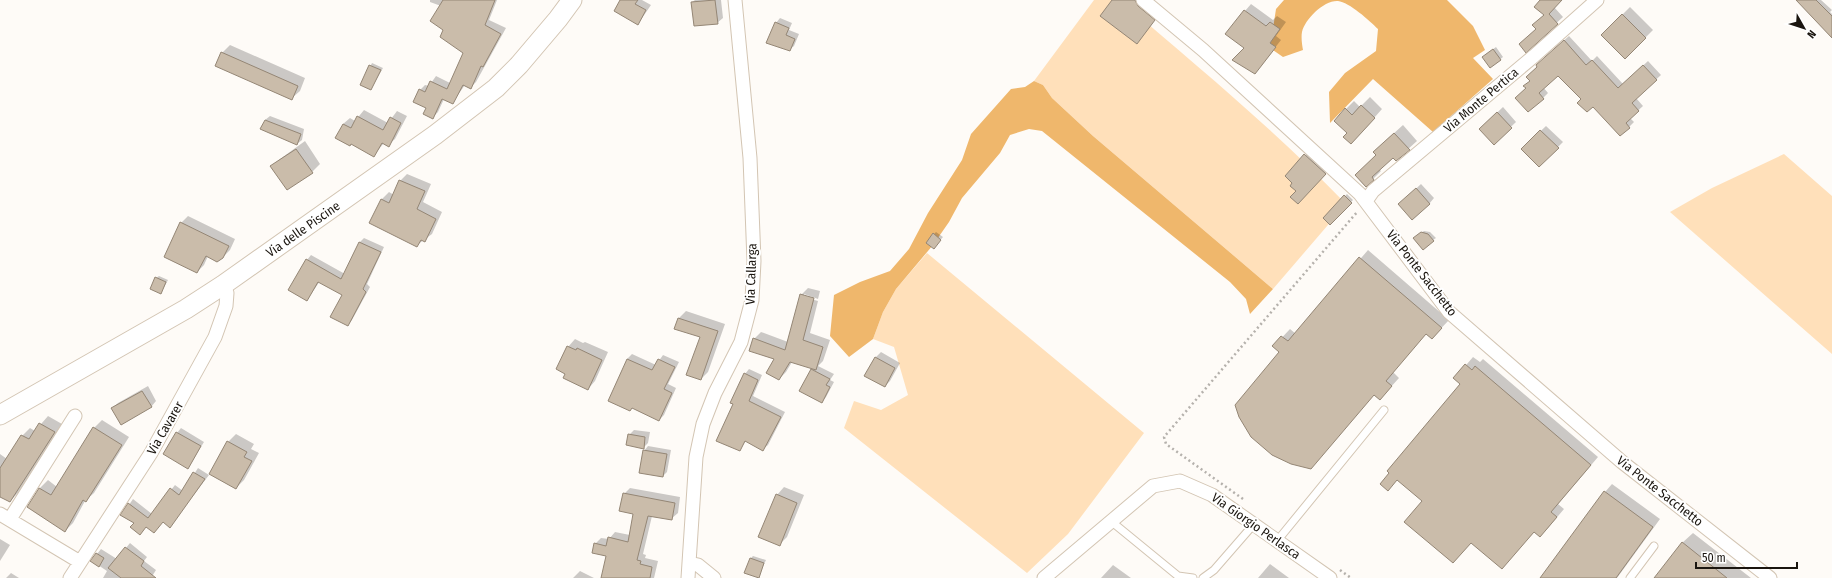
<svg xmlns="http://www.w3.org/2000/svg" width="1832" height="578" font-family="'Fira Sans Condensed',sans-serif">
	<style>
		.green { fill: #ffe0ba }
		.forest { fill: #efb76c }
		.shadow { fill: #0003 }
		.building { fill: #cabcaa; stroke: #948675 }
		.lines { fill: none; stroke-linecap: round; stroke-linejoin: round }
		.lane-casing { stroke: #d3c5b3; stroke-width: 9 }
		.street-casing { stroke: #d3c5b3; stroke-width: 15 }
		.secondary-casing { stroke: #d3c5b3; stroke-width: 21 }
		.path { stroke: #b5b1ac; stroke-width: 2.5; stroke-dasharray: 2 3; stroke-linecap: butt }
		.lane { stroke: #fff; stroke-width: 7 }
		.street { stroke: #fff; stroke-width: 13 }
		.secondary { stroke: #fff; stroke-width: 19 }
		.labels { text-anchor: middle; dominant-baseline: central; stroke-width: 4; stroke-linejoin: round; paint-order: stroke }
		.street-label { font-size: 13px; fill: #1a150f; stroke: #fff }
	</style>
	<rect width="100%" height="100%" fill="#fefbf7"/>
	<path class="green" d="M1094,0H1120C1197,66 1276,131 1346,204L1273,289L1093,136L1052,98L1043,85L1034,81Z
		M1784,154L1832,196V354L1670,212L1712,188Z
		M927,253L1144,433L1068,534L1027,573L844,428L854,401L881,410L908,395L894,347L873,339L883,312L896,289Z"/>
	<path class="forest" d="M1284,0H1447L1473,26L1485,50L1473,58L1493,79L1433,132L1373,79L1330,123L1329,92L1345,73L1376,51L1378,29C1370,21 1349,2 1338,1C1324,0 1305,19 1302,32C1301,37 1302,45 1303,50L1283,57L1270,48L1276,9Z
		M1034,81L1043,85L1052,98L1093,136L1273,289L1250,314L1246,299L1230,282L1042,131L1029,129L1010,135L1000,153L962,198L949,222L933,245L896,289L883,312L873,339L849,357L830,336L834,295L860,282L890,271L909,249L928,213L962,160L971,134L1011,89L1025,87Z"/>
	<path class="shadow" d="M430,0H497L489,20L506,28L476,82L470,88L465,85L452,103L444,99L438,112L433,117L420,90L425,85L429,86L436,76L450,83L465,52L445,29L441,6L430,2Z
		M621,0H642L651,5L638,24Z
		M695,0H721L723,18L717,23L692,2Z
		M1113,0H1142L1159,14L1137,43Z
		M1542,0H1561L1554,7L1563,17L1526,51L1545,15Z
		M1797,0H1821L1832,10L1830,12L1832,14V37Z
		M1251,4L1273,20L1277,16L1286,22L1276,36L1281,40L1261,66L1245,48V11Z
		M1630,7L1653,30L1625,58L1602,35Z
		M780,18L792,23L789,30L799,34L794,46L789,50L776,23Z
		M1569,36L1592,61L1597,56L1623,84L1648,61L1661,75L1636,98L1643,106L1630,118L1634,122L1629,127L1582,99L1558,74L1543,87L1548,93L1543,98L1525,86L1531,80L1542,60Z
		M230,45L305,78L300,91L292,98L222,53Z
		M1496,47L1503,57L1490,67L1485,55Z
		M372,63L383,68L371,89L361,85Z
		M1370,97L1382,109L1359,135L1348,133L1346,109L1354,101L1360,107Z
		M1503,107L1516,122L1494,143L1480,129Z
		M364,110L388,123L397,111L407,116L395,139L388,145L384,143L374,155L351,143L336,138L343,124L350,118L355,121Z
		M270,116L304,129L302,140L297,144L265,120Z
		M1403,125L1417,141L1396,160L1393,156L1379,169L1381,171L1366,186L1382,144Z
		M1546,126L1563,142L1539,166L1522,149Z
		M305,141L320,164L312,172L272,166L280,159Z
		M1310,150L1330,168L1303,198L1294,183L1286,176Z
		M407,174L431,184L423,202L442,212L432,234L417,245L370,223L382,199L389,192L394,195L400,181Z
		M1421,184L1434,198L1429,204L1405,199Z
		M1347,194L1353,200L1330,224L1324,218Z
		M188,216L235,239L230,250L222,258L208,256L204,265L197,272L181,223Z
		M1424,231L1430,232L1436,238L1433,240L1417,236Z
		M936,232L943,237L936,245L934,234Z
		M364,238L384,247L367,284L370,287L352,320L348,325L343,294L320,281L307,300V260L311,255L345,274L360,242Z
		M1368,250L1449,320L1432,338L1426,333L1393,372L1399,378L1380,399L1375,394L1281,352L1274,346L1290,329L1296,334Z
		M159,276L168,280L161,293L156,278Z
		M808,288L820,291L818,299L804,294V297L818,301L810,333L830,340L823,361L818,366L834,374L830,380L834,382L826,397L822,402L800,391L813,368L792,362L786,372L779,379L775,358L754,339L761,332L788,342L801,295Z
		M686,311L725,324L708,372L701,379V336L676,328L679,318Z
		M575,339L583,343L585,342L608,352L595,381L588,389L567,373L568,347Z
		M881,352L900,363L890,381L885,386L876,357Z
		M632,354L656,365L663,355L679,362L668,384L676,388L664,415L659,420L632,407L627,359Z
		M1473,357L1480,362L1483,359L1598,457L1558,504L1564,509L1548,528L1540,536L1535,531L1502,568L1423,501L1462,383L1455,378Z
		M749,369L762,375L753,396L785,412L768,445L763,449L746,441L739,450L734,404L745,374Z
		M148,386L156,401L151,407L112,408L118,403Z
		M48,416L62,424L18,493L10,501L0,495V454L7,459L22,436L30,428L35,431Z
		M102,420L129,437L94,493L85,501L73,523L65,531L28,507L40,488L48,480L57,487L94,428Z
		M181,428L204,442L188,468L177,433Z
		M634,430L650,432L648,443L643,448L629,435Z
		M236,434L254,444L251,449L259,453L244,480L236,488L228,442Z
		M648,446L671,450L667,472L663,476L644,451Z
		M198,468L209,475L170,526L163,521L146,526L135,523L122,515L133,499L152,514L175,485L183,491Z
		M1612,484L1660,519L1617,578H1541L1605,492Z
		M784,487L804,495L787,537L779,545L777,495Z
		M630,488L680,497L678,513L671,519L652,516L643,554L646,555L645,558L658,561L654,578H602L607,556L595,544L601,538L609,539L615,532L630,535L634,513L624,494Z
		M1693,533L1751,578H1655L1682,543Z
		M0,539L10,545L0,561Z
		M130,543L147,557L144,561L156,570L151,578H103L107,571L92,561L97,554L101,549L117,559Z
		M753,556L766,560L758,577L751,558Z
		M1270,564L1289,578H1258Z
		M1113,565L1131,578H1101Z
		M580,571L594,578H573Z
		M11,573L19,578H6Z"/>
	<path class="building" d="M443,0H495L485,25L501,34L483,67L481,66L471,89L463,85L453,104L442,99L433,119L423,114L426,108L413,102L419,89L425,92L430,81L447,89L463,53L440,37L443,30L430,21Z
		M620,0H638L635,4L646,10L638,25L614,11Z
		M715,0L718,24L694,26L691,2Z
		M1112,0H1135L1138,6L1155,20L1137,44L1100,16Z
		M1540,0H1562L1549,14L1558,24L1526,53L1519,44L1536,29L1532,25L1544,15L1534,7Z
		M1796,0H1816L1832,16V38Z
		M1244,10L1266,26L1270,22L1280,29L1270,43L1276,47L1255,74L1232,60L1244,48L1225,34Z
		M1622,14L1646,38L1625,59L1601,35Z
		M775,22L789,28L786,35L795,39L790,51L766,43Z
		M1564,40L1586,65L1592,60L1618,88L1643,65L1657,80L1632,103L1639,111L1626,123L1630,128L1620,136L1593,107L1587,112L1577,103L1581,99L1558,76L1539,93L1544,99L1528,112L1515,98L1526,88L1523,86L1530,81L1526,77L1537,67L1536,65Z
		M1493,49L1501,60L1490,68L1482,57Z
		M221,52L298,86L292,100L215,66Z
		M369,65L381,70L371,90L360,85Z
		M1361,105L1375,118L1351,144L1343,137L1347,133L1334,121L1345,108L1352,115Z
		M1497,112L1512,128L1494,145L1479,129Z
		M357,116L383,130L390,117L401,123L389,147L382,143L374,157L351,144L350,146L335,138L343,124L351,128Z
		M265,120L301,134L297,145L260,129Z
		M1540,130L1559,148L1539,167L1521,149Z
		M1394,133L1410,150L1396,161L1393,158L1372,177L1374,180L1366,187L1355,175L1376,155L1373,152Z
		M296,149L313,173L287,190L270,166Z
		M1304,154L1326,174L1298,204L1290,197L1296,191L1290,186L1292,183L1285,176Z
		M399,180L425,191L417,209L436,219L425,242L421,240L417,247L369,223L381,199L389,203Z
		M1416,188L1430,204L1412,220L1398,204Z
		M1344,195L1352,203L1330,225L1323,218Z
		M180,222L229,246L223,258L217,262L206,256L197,273L164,257Z
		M1421,232L1428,234L1434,241L1423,250L1413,238Z
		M933,233L941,240L934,249L926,243Z
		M359,242L381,252L363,289L366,292L348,326L330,317L342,295L318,282L307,301L288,290L306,259L341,279Z
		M1359,257L1442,328L1432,339L1426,334L1386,381L1392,386L1380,400L1374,395L1311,469L1291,464L1272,455L1251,437L1239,417L1235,405L1279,352L1272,346L1281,336L1288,341Z
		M155,277L166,282L161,294L150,289Z
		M800,294L814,298L803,340L823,347L816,370L790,362L779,380L766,373L774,359L749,351L753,338L785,350Z
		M678,318L718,331L701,380L686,375L700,337L674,329Z
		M567,346L576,350L577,348L602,360L588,390L563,378L565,374L556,369Z
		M875,357L895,368L885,387L864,376Z
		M627,359L652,370L658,359L675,367L664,389L672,393L659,421L632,408L630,411L608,401Z
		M1465,364L1472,370L1475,366L1591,465L1551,512L1557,517L1540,537L1534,532L1502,569L1471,543L1453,563L1404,522L1422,501L1397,480L1388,491L1380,484L1389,473L1387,471L1460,384L1453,378Z
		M811,369L830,379L826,385L830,387L822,403L799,391Z
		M744,373L758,380L749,401L781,417L763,451L745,441L740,451L716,441L733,404L730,403Z
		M142,391L152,407L121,425L111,408Z
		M39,423L55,432L10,502L0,497V468L21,435L29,439Z
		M93,427L122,445L86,502L83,500L65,532L27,507L39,488L51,495Z
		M176,432L201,446L188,469L163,454Z
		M628,434L645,437L644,449L626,445Z
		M227,441L247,452L244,457L252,461L236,489L209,474Z
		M643,450L667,454L663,477L639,473Z
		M193,472L205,479L170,528L163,522L154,533L146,527L140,535L130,527L134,523L120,515L128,503L148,518L170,488L179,495Z
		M1604,491L1653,527L1616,578H1540Z
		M623,493L675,503L672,520L648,516L637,560L641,561L640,564L652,567L650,578H601L606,556L592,553L594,543L606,546L608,537L628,542L633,514L619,511Z
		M776,494L797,503L780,546L758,537Z
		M1682,542L1727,578H1654Z
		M125,547L144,561L141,566L156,578H121L108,568Z
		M96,553L104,558L99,567L90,561Z
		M750,558L764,563L759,578L744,573Z"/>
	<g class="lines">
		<defs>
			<path id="lane" d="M1112,522L1178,576L1193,578
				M1277,541L1384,410
				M1203,578L1214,570L1254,524
				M1630,578L1654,546"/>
			<path id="street" d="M1143,0L1203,50L1360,194L1449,312L1622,462L1770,578
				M1366,201L1373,191L1534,56L1597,0
				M0,514L80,562
				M10,519L75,416
				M689,563L698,565L714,578
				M70,578L151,453L215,337L226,306L227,293L223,285
				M688,578L696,457L703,424L715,393L741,342L752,300L754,261L750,158L735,0
				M1044,578L1153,486L1180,481L1212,495L1330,578"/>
			<path id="secondary" d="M0,415L186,309L223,285L435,135L496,88L519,65L558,19L572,0"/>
		</defs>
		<use href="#lane" class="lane-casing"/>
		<use href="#street" class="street-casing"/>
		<use href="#secondary" class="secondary-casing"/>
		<path class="path" d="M1243,499L1166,444L1164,437L1358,211
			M1340,570L1351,578"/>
		<use href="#lane" class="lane"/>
		<use href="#street" class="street"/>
		<use href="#secondary" class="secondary"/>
	</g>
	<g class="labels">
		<g class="street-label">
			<text transform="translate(1481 100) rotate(-40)">Via Monte Pertica</text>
			<text transform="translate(303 229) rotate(-35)">Via delle Piscine</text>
			<text transform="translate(1422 273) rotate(52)">Via Ponte Sacchetto</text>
			<text transform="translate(751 274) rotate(-88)">Via Callarga</text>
			<text transform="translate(165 428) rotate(-60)">Via Cavarer</text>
			<text transform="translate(1660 491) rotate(38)">Via Ponte Sacchetto</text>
			<text transform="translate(1256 526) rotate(35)">Via Giorgio Perlasca</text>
		</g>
	</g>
	<g transform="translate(1804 28) rotate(129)" stroke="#ffffff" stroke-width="3" paint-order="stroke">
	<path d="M0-3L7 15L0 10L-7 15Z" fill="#1a150f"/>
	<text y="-6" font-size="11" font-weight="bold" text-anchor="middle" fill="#1a150f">N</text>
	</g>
	<path d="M1696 562v6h101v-6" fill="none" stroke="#1a150f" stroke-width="2"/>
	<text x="1702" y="562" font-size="12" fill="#1a150f" stroke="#ffffff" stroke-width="3" paint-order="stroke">50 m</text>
</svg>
